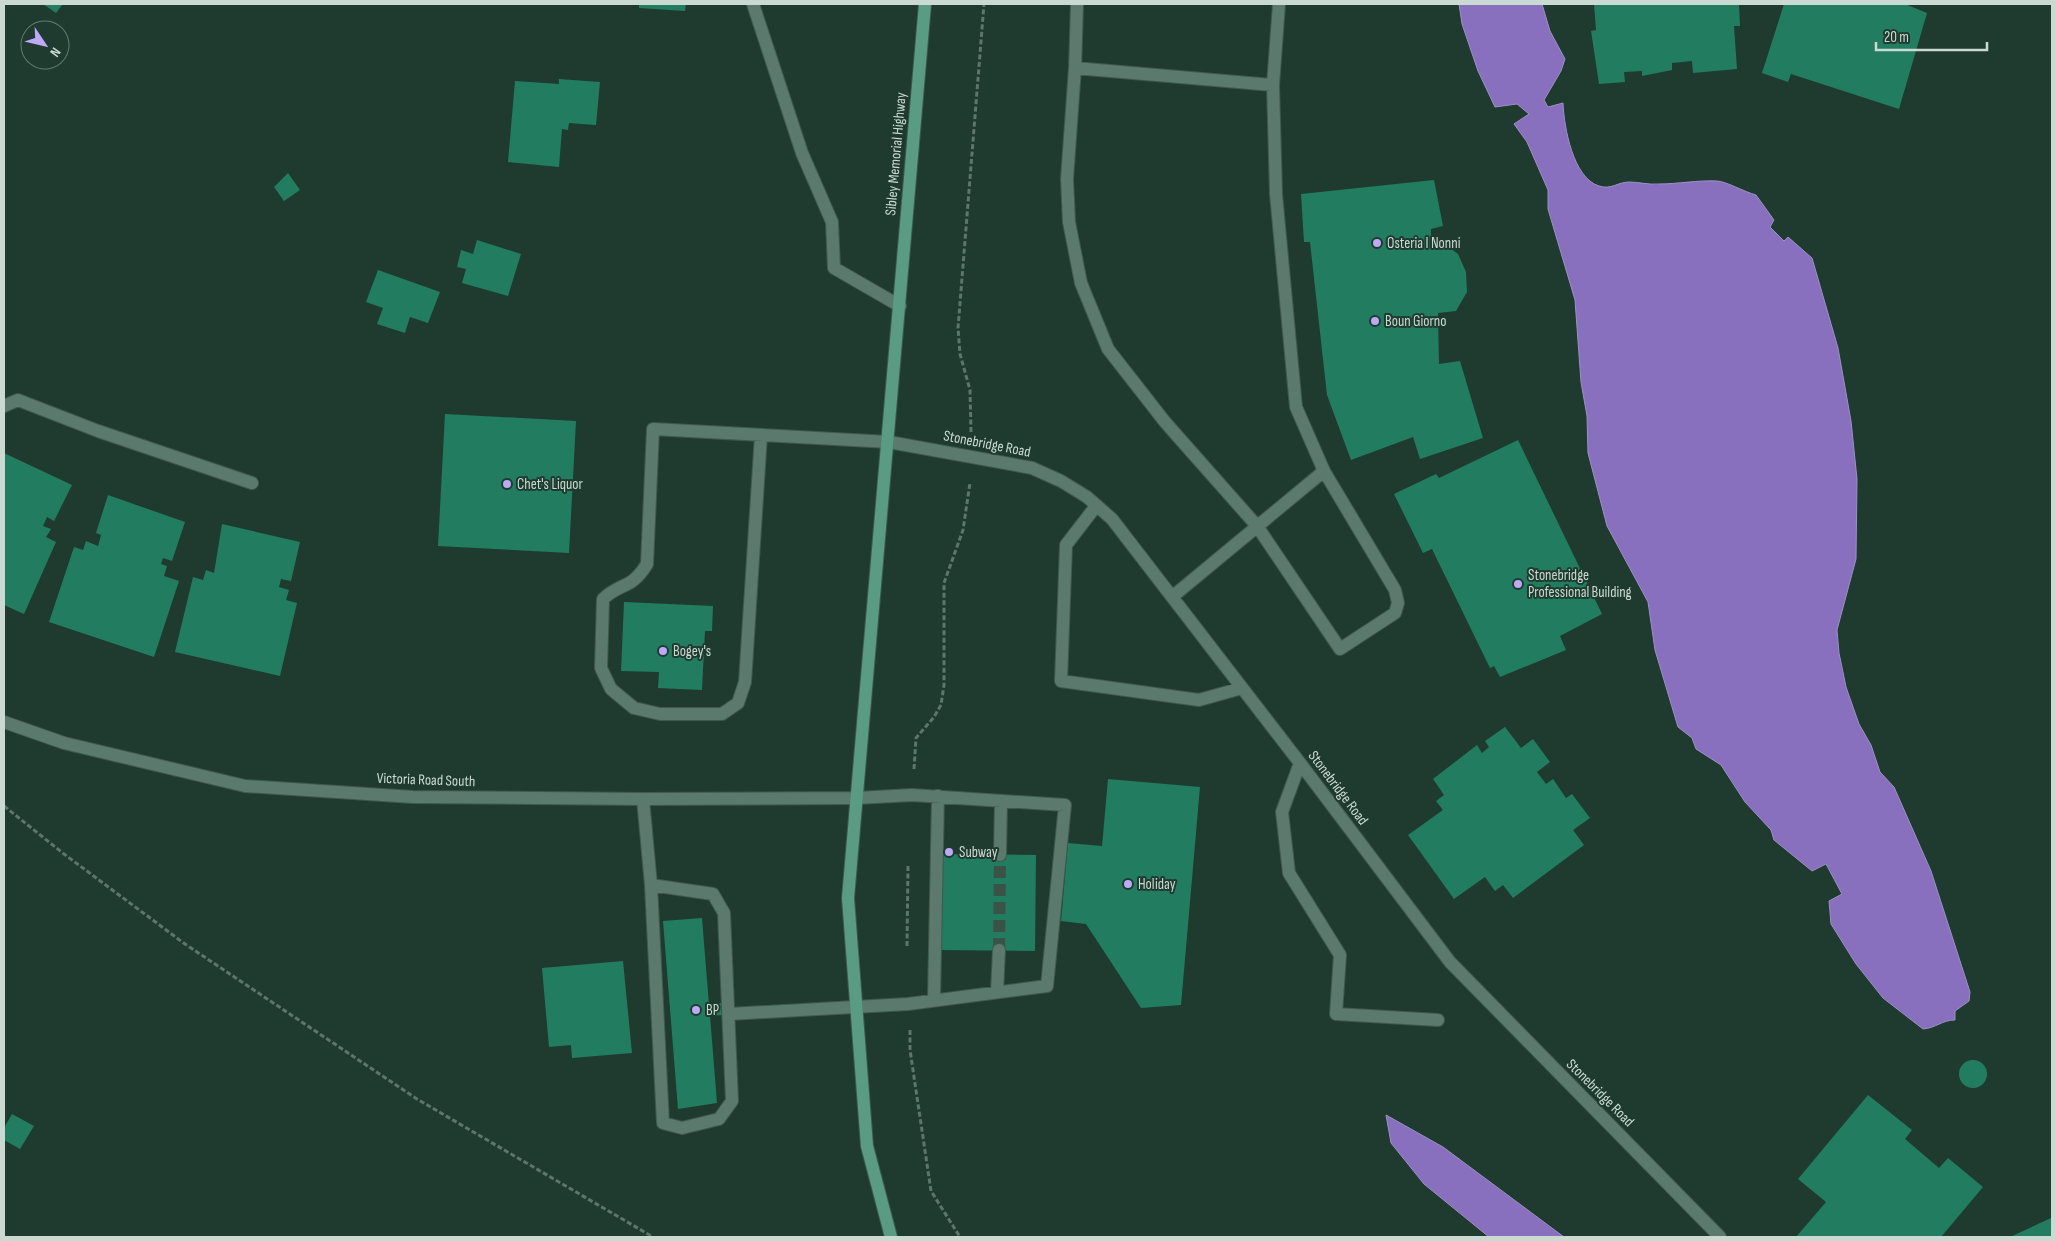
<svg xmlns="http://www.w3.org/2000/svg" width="2056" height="1241" font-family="'Sofia Sans Condensed',sans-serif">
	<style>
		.water { fill: #8870be; stroke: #9c90c4 }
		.building { fill: #227c60 }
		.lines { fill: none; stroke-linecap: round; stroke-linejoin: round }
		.minor-tunnel { stroke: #395348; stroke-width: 12; stroke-dasharray: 12 6; stroke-linecap: butt }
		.minor-casing { stroke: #405950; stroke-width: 14 }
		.major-casing { stroke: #405950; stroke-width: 14 }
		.path { stroke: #5d756b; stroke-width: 3; stroke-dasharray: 5 2.5; stroke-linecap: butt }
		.minor { stroke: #5b796d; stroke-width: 12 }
		.major { stroke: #599c83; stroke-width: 12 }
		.poi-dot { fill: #bea9f5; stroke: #1f3b30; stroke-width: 2 }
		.labels { text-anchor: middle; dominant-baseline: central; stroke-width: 4; stroke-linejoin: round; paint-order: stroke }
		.street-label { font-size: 15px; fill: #cadad3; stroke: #1f3b30 }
		.poi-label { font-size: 15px; fill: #cadad3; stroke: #1f3b30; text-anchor: start }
	</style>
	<rect width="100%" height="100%" fill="#1f3b30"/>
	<path class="water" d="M1459,4H1542L1550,31L1565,59L1561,71L1544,100L1548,107L1563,103C1564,127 1573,178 1599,186C1611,190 1618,182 1629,182C1639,182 1649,185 1659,184C1678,184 1698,180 1717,181C1725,181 1745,192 1756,195L1774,220L1770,227L1784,241L1788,237L1812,258L1838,348L1851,421L1857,479L1856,559L1837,630L1839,653L1846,687L1859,724L1871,745L1880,772L1894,787L1931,871L1970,992L1969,1001L1955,1011V1020C1942,1020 1936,1028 1923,1029L1883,998L1856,964L1831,924L1829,901L1842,894L1826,864L1812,871L1774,840L1771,830L1745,802L1721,765L1696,749L1692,738L1678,727L1655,650L1648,602L1607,526L1588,453L1587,416L1581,382L1575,300L1548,209V190L1527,142L1514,124L1529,114L1517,104L1495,107L1478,71L1462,24Z
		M1386,1115L1443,1147L1564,1237H1489L1424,1184L1391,1143Z"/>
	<path class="building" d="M43,4H63L56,13Z
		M639,4H686L685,11L639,8Z
		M1594,4H1739L1740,26H1734L1737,69L1693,73L1692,61L1672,63V70L1642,76V71L1624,72L1625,82L1599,84L1591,31L1596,30Z
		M1784,4H1905L1927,13L1899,109L1791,74L1788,82L1762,73Z
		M559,79L600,82L596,125L569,123L568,130L562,129L559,167L508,162L515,81L559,84Z
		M288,173L300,190L284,201L274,187Z
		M1434,180L1443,226L1431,229V248H1450L1458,254L1466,272L1467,292L1456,311L1438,313L1439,364L1460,361L1483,438L1420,459L1413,437L1351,460L1327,395L1310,242H1304L1301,194Z
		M477,240L521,254L508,296L462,283L466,269L457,267L461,250L473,254Z
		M378,270L440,292L428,323L410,317L405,333L377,324L383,308L366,302Z
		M445,414L576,421L569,553L438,546Z
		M1518,440L1602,614L1560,636L1566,650L1500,677L1494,666L1490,668L1432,549L1423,553L1394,494L1436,474L1439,478Z
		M4,453L72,485L54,521L47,517L43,526L51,529L46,537L56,542L24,614L4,605Z
		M108,495L185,522L172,561L163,558L161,564L167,566L164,576L179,581L154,657L49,622L74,547L83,550L86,541L98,546L101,535L96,533Z
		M222,524L300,542L291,581L281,579L279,587L289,590L286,600L297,603L280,676L175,652L193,577L203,580L206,570L214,573Z
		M624,602L713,606L712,631H705L702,690L658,688L659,672L621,671Z
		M1505,727L1521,748L1533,739L1550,762L1537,772L1546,784L1553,779L1566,798L1572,794L1590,818L1573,830L1584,845L1513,898L1503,885L1495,891L1485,877L1454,899L1408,835L1443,810L1436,801L1444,795L1433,779L1477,745L1482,753L1489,747L1485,741Z
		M1108,779L1200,787L1181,1005L1141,1008L1086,924L1061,921L1068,843L1102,846Z
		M939,854L1036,855L1035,951L938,950Z
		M702,918L709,1005L721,1003L722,1015L710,1016L717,1103L678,1109L663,921Z
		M623,961L632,1053L572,1058L571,1045L549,1047L542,968Z
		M1959 1074a14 14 0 1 1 28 0a14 14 0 1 1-28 0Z
		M1868,1095L1912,1130L1905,1139L1939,1168L1948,1158L1983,1187L1941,1237H1796L1826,1202L1798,1179Z
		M12,1114L34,1126L20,1149L4,1140V1128Z
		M2051,1218L2052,1237H2010Z"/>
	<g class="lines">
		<path class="minor-tunnel" d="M999,950L1000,855"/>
		<defs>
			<path id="minor" d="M753,4L802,153L832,222L834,268L900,306
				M1075,70L1077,4
				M1273,85L1075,68L1067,179L1069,222L1081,283L1108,349L1165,422L1257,526L1340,649L1395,613L1398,603L1395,590L1324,471
				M4,406L18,400L98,431L252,483
				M761,435L745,682L738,703L722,714H660L634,708L611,689L601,668L603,599C621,582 631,590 647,564L653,429L889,442L1032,468L1061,481L1087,497L1112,519L1300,763L1450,962L1720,1237
				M1096,506L1066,545L1061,681L1199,700L1242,688
				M1172,597L1324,471L1296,407L1276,194L1273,85L1279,4
				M4,722L64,743L245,786L413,797L643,799L857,798L912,795L1065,805L1047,986L908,1004L729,1014
				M1300,763L1282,812L1289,873L1340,955L1336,1014L1438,1020
				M643,799L651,885L663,1123L682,1128L719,1119L732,1101L724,913L713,894L651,885
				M1000,855L1001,801
				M997,992L999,950
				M934,999L938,796"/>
			<path id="major" d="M891,1237L867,1146L848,898L925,4"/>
		</defs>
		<use href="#minor" class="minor-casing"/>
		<use href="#major" class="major-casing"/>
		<path class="path" d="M971,432L970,390L960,354L958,328L984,4
			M914,769L916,738L934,717L941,705L944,685V583L963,530L970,483
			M4,806L64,854L185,944L417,1099L653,1237
			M907,946L908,865
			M910,1030V1050L931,1191L960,1237"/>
		<use href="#minor" class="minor"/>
		<use href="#major" class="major"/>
	</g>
	<g class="poi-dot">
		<circle cx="1377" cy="243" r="5"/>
		<circle cx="1375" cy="321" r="5"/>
		<circle cx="507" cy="484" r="5"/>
		<circle cx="1518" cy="584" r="5"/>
		<circle cx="663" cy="651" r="5"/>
		<circle cx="949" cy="852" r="5"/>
		<circle cx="1128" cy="884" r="5"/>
		<circle cx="696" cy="1010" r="5"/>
	</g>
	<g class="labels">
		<g class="street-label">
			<text transform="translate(896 154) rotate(-85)">Sibley Memorial Highway</text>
			<text transform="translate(987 444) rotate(11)">Stonebridge Road</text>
			<text transform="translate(426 780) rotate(2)">Victoria Road South</text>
			<text transform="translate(1338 788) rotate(53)">Stonebridge Road</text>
			<text transform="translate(1600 1093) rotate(45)">Stonebridge Road</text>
		</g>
		<g class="poi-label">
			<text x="1387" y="243">Osteria I Nonni</text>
			<text x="1385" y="321">Boun Giorno</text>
			<text x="517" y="484">Chet's Liquor</text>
			<text x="1528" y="575">Stonebridge<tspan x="1528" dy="17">Professional Building</tspan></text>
			<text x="673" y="651">Bogey's</text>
			<text x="959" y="852">Subway</text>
			<text x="1138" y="884">Holiday</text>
			<text x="706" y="1010">BP</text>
		</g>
	</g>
	<rect width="2056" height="1241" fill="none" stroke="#cadad3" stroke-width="10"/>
	<g transform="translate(45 45) rotate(125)"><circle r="24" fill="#1f3b30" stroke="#637b71"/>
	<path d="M0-4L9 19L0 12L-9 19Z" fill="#bea9f5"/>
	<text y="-8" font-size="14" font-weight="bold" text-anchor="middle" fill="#cadad3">N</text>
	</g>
	<path d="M1876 42v8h111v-8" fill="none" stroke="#cadad3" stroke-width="2.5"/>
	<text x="1884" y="42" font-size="15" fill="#cadad3" stroke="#1f3b30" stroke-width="4" paint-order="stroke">20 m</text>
</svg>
